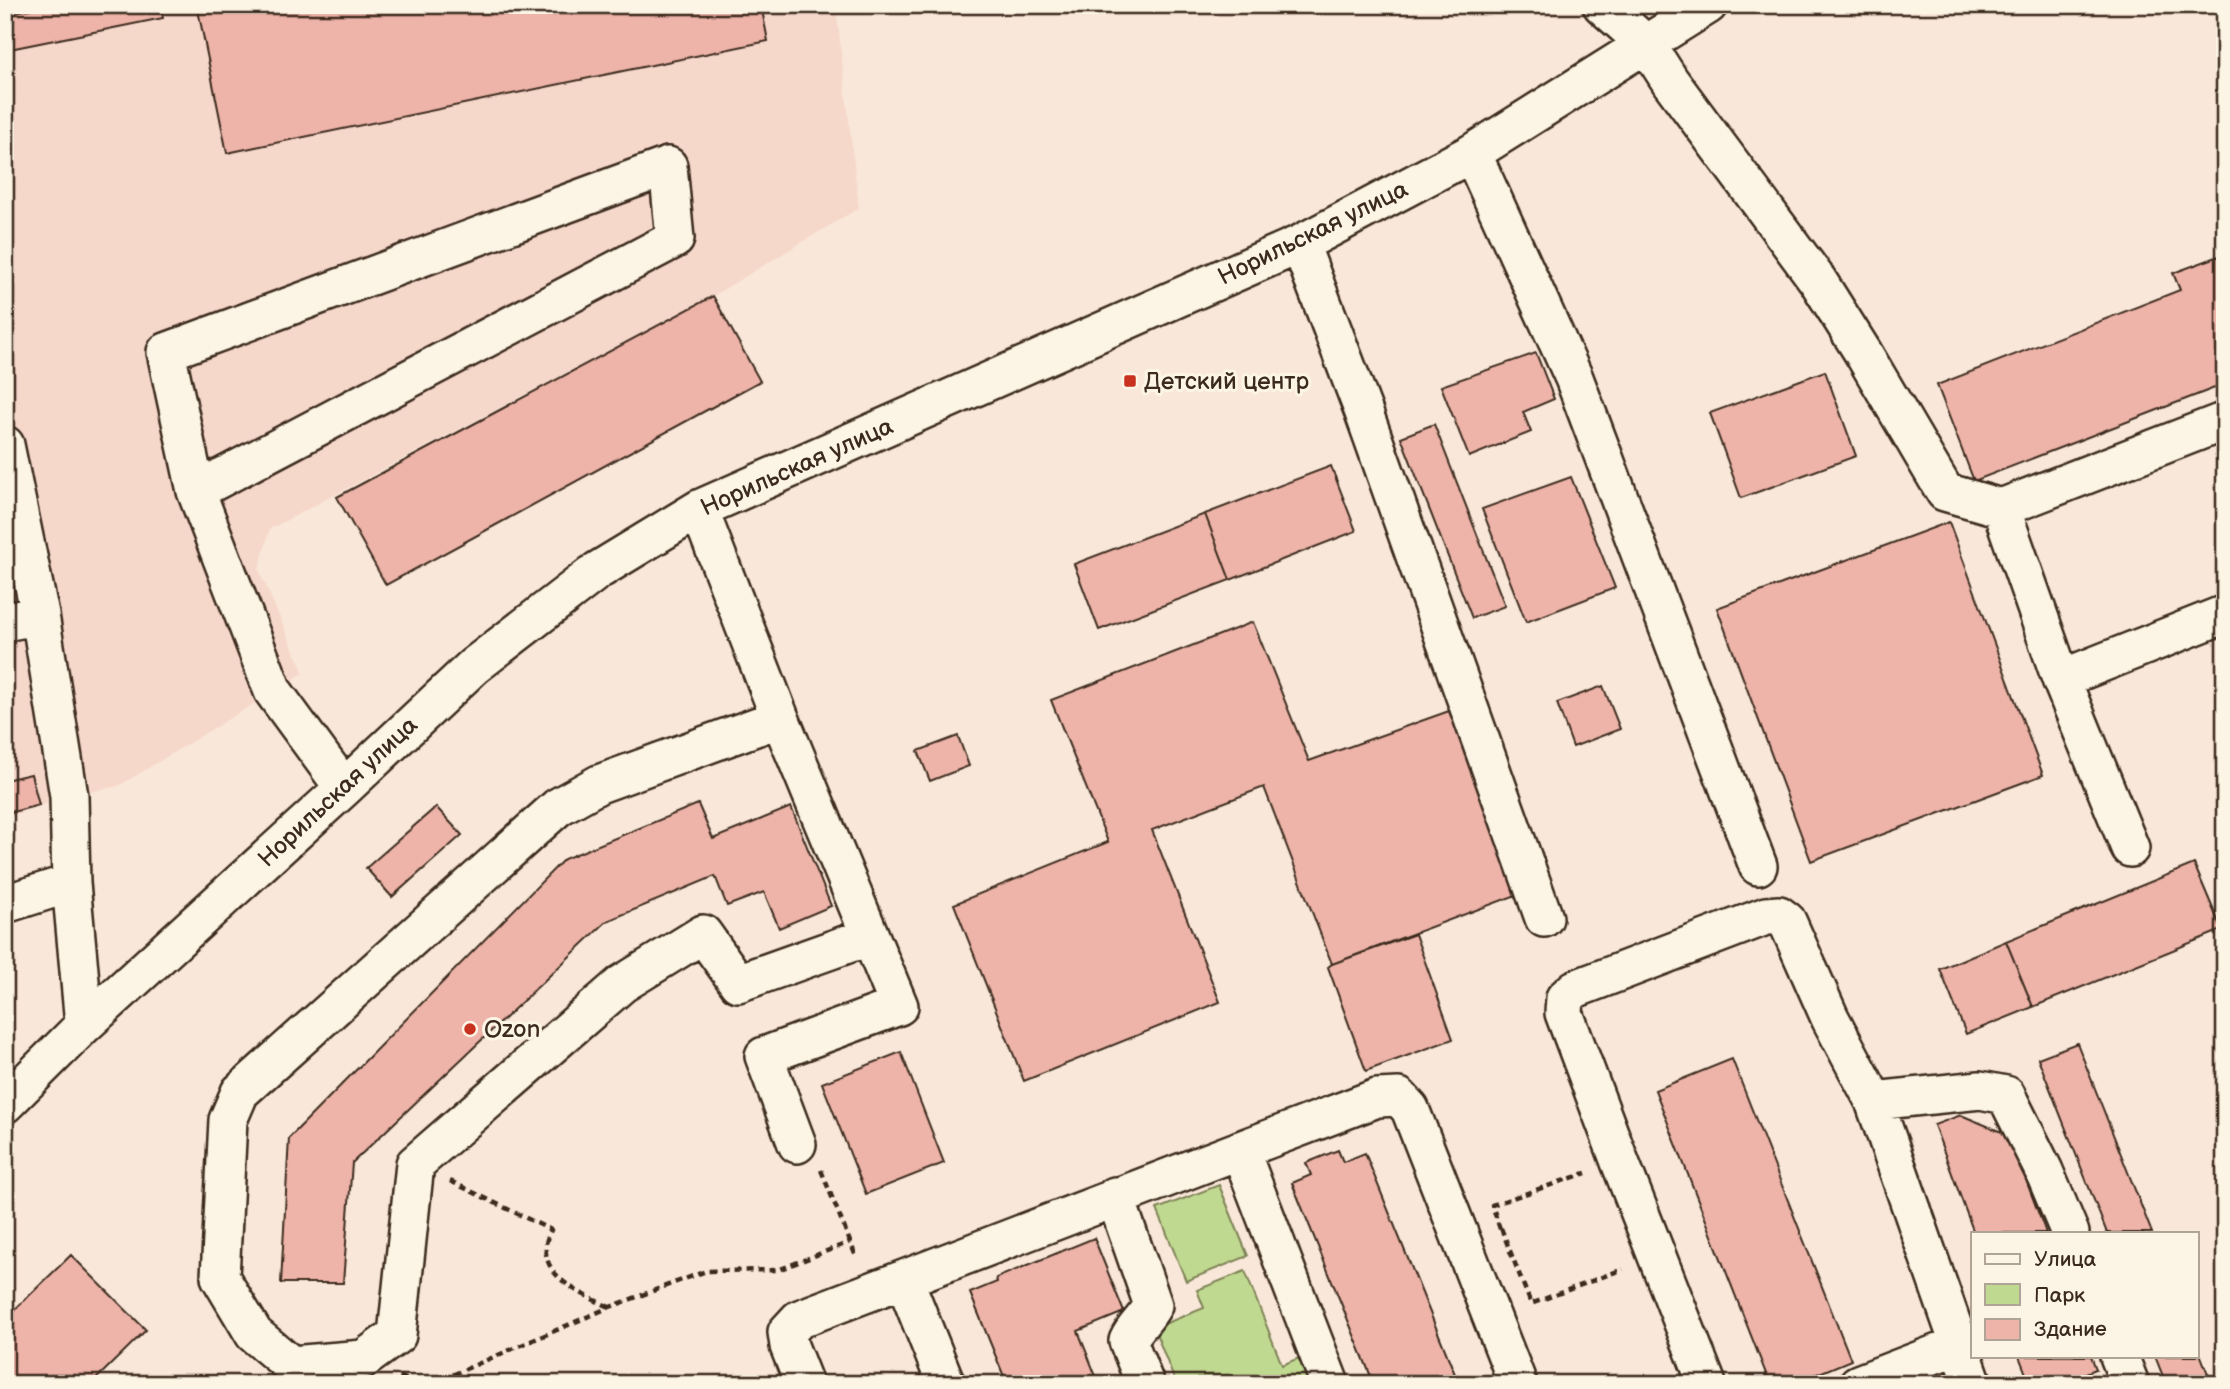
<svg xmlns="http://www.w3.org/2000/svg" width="2230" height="1389" font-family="'Balsamiq Sans',sans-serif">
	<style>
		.built { fill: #f6d8cb }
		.green { fill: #c0d990; stroke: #7e8257; stroke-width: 2 }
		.building { fill: #eeb4a9; stroke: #3b2a1e; stroke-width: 2 }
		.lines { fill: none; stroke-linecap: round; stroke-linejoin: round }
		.minor-casing { stroke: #3b2a1e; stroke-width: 42 }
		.path { stroke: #3b2a1e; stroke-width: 4.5; stroke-dasharray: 7 5; stroke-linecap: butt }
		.minor { stroke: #fcf5e5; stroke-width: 37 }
		.poi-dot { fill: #c8321e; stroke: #fcf5e5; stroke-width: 2.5 }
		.labels { text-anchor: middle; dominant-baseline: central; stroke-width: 6; stroke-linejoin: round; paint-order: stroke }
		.street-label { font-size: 24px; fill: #3b2a1e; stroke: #fcf5e5 }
		.poi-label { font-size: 24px; fill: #3b2a1e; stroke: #fcf5e5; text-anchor: start }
	</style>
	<rect width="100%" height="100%" fill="#f9e8d9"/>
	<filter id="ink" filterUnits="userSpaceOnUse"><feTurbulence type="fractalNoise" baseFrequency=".0143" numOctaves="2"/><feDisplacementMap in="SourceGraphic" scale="14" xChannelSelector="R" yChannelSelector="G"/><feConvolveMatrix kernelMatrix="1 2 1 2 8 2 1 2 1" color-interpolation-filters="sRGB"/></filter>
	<g filter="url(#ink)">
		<path class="built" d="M5,5H836L859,208L713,296L270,529L259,570L304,673L119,786L69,796L5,818Z"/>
		<path class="green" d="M1219,1185L1248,1256L1186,1281L1157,1209Z
			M1245,1271L1282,1365L1299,1358L1309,1384H1176L1154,1328L1204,1308L1197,1290Z"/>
		<path class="building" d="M48,5H161L163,18L5,50V14Z
			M197,5H761L768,41L227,153Z
			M2225,254V384L1974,481L1937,385L2180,290L2173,273Z
			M713,296L760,381L386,585L337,497Z
			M1536,353L1554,399L1523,412L1531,432L1469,457L1441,386Z
			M1825,371L1856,456L1741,498L1710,413Z
			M1434,424L1505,606L1472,618L1401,437Z
			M1331,466L1356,531L1230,580L1205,514Z
			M1571,477L1615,588L1526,622L1482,509Z
			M1205,514L1230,580L1099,630L1074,564Z
			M1949,522L2043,775L1811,861L1717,608Z
			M1253,622L1309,761L1449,711L1519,894L1332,964L1264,787L1152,830L1220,1002L1024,1081L954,904L1108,842L1051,700Z
			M1603,686L1620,729L1573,747L1557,703Z
			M958,736L969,766L930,781L918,751Z
			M31,774L39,805L5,814V780Z
			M698,804L713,839L791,807L831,906L779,928L764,892L727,906L715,876L607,921L352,1163L343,1283H281L289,1138L564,859Z
			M436,807L462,835L392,897L366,868Z
			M2194,864L2222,930L2033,1007L2006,941Z
			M1415,934L1453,1039L1366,1071L1328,967L1332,964Z
			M2006,941L2033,1007L1966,1034L1940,969Z
			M2077,1043L2152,1233H2107L2038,1058Z
			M901,1052L944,1163L866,1194L822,1083Z
			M1732,1059L1851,1360L1793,1384H1770L1655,1090Z
			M1961,1115L2009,1135L2046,1233H1974L1934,1125Z
			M1338,1150L1343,1162L1365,1153L1459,1384H1374L1292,1183L1311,1175L1306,1163Z
			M1094,1238L1124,1312L1078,1331L1099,1384H1007L970,1293L997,1282L996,1278Z
			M71,1255L146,1330L91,1384H5V1319Z
			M2197,1346L2212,1384H2166L2155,1356H2197Z
			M2019,1356H2091L2096,1369L2059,1384H2030Z"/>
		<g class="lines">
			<defs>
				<path id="minor" d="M1602,5L1647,45L1670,81L1818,281L1862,351L1945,492L2001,508L2061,679L2130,848
					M1472,153L1574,378L1758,866
					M1300,244L1363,410L1544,918
					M5,445L40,615L69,796L71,883L84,1025
					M196,491L675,239L668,166L166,352L196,491L273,691L344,788
					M2001,508L2225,421
					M699,509L780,718L899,1006L764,1056L797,1144
					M5,622L40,615
					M2061,679L2225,614
					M780,718L599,784L558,807L240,1092L228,1120L220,1277L254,1334L291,1365L364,1359L397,1335L415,1164L622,984L703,934L738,983L870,936
					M5,904L71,883
					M1874,1101L1980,1090L2006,1095L2044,1171L2070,1233
					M5,1104L84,1025L344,788L474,666L597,571L699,509L1300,244L1472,153L1708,5
					M1240,1150L1377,1098L1399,1097L1410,1109L1518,1384
					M1115,1196L1153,1305C1146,1319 1134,1327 1128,1341L1145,1384
					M2119,1356L2130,1384
					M804,1384L789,1346L787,1332L799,1319L904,1279
					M946,1384L904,1279L1240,1150L1330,1384
					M1707,1384L1620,1162L1564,1013L1565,998L1575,989L1766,916L1779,915L1787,921L1830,1018L1874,1101L1973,1384
					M1858,1384L1959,1345"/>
			</defs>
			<use href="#minor" class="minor-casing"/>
			<path class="path" d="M821,1170L857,1259
				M450,1181L551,1230C549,1234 546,1240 546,1245C542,1279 585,1295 609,1307
				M1501,1228L1531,1304L1623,1269
				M1500,1229L1492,1205L1586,1173
				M400,1376L415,1384
				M431,1384L610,1307L706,1271L778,1270L850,1242"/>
			<use href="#minor" class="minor"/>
		</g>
	</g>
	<g class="poi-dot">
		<rect x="1123" y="374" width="14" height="14" rx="3.5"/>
		<circle cx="470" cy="1029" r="7"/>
	</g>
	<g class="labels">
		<g class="street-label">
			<text transform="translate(1313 233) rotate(-26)">Норильская улица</text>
			<text transform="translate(797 467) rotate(-24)">Норильская улица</text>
			<text transform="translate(338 792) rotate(-43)">Норильская улица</text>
		</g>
		<g class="poi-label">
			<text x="1144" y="381">Детский центр</text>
			<text x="484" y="1029">Ozon</text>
		</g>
	</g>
	<rect width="2230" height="1389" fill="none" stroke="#fcf5e5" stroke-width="28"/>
	<rect x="14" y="14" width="2202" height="1361" fill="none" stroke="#3b2a1e" stroke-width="2.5" filter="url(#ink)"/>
	<rect x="1971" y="1232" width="228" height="126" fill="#fcf5e5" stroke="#afa495" stroke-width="2"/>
	<rect x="1985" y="1254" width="35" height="10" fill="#fcf5e5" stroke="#afa495" stroke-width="2"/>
	<text x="2034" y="1266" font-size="21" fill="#3b2a1e">Улица</text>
	<rect x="1985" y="1284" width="35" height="21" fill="#c0d990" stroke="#afa495" stroke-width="2"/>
	<text x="2034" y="1302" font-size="21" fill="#3b2a1e">Парк</text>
	<rect x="1985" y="1319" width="35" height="21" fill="#eeb4a9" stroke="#afa495" stroke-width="2"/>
	<text x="2034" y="1336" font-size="21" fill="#3b2a1e">Здание</text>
</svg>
